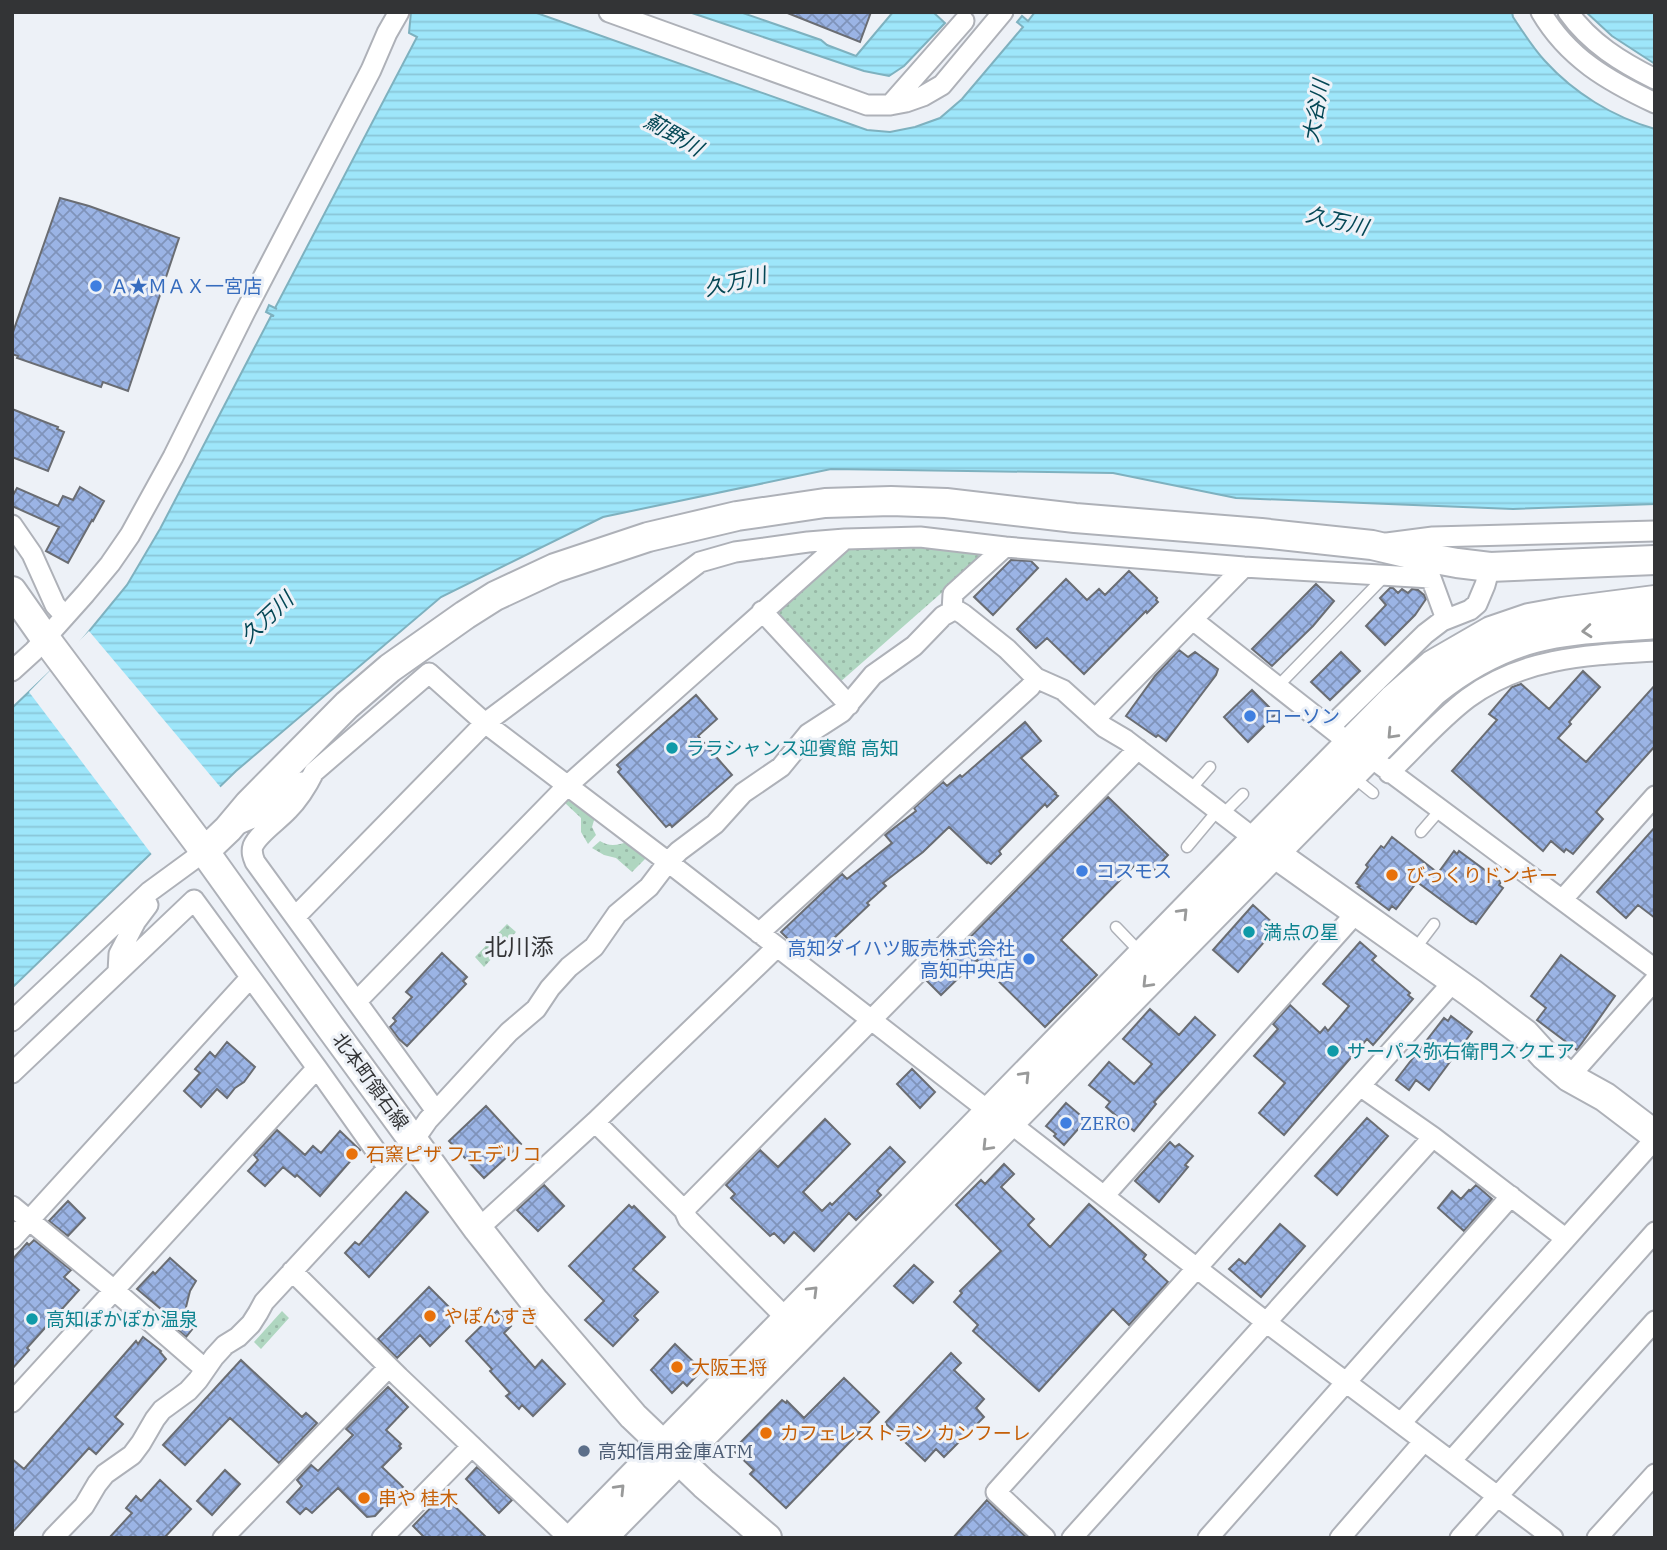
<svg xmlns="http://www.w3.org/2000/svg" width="1667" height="1550" font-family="'IBM Plex Serif','Noto Sans JP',serif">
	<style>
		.grass { fill: url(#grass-dots) }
		.water { fill: url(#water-rules); stroke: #7eb1bf; stroke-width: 2 }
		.pier { fill: #edf1f7 }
		.building { fill: url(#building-cross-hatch); stroke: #6a6d73; stroke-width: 2 }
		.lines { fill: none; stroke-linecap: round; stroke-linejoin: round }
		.lane-casing { stroke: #aeb1b8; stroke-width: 13 }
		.street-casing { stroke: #aeb1b8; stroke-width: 23 }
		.secondary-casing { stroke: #aeb1b8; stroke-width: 32 }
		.lane { stroke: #fff; stroke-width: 10 }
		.street { stroke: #fff; stroke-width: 19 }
		.secondary { stroke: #fff; stroke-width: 28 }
		.oneway { stroke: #999a9a }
		.shop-dot { fill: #3f7fe0; stroke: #edf1f7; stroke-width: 2.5 }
		.culture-dot { fill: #0f9aa8; stroke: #edf1f7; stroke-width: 2.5 }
		.food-dot { fill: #e8710a; stroke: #edf1f7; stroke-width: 2.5 }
		.service-dot { fill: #5c6f8a; stroke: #edf1f7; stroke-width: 2.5 }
		.labels { text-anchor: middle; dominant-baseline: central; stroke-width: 6; stroke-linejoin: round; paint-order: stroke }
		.shop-label { font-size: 19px; fill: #366cbe; stroke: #edf1f7; text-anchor: start }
		.culture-label { font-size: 19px; fill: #0d838f; stroke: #edf1f7; text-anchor: start }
		.food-label { font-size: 19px; fill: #c56008; stroke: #edf1f7; text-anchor: start }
		.street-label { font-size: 19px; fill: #333436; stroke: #edf1f7 }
		.service-label { font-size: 19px; fill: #4e5e75; stroke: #edf1f7; text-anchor: start }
		.water-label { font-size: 21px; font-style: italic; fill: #044755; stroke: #edf1f7 }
		.quarter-label { font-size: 23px; fill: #333436; stroke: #edf1f7 }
	</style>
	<defs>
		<pattern id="grass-dots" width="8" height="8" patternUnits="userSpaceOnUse" patternTransform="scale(1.75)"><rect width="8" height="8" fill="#afd6c0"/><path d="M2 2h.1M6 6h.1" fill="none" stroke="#97b8a6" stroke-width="1.8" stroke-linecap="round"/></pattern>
		<pattern id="water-rules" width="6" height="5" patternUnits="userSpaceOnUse" patternTransform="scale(1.75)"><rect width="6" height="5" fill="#9ee6fa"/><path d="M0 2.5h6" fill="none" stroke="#89c6d7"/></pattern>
		<pattern id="building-cross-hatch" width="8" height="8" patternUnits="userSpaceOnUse" patternTransform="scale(1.75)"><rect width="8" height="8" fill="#9bb4e5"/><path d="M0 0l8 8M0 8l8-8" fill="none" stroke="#7f93ba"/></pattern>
	</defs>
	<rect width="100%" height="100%" fill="#edf1f7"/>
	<path class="grass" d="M901,546L977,551L980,559L839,683L779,616L780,607L847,548Z
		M566,801H574L595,817L592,827L596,835L588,844L581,832V818L564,802Z
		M600,841C609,847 618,845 628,842L647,857L632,872L616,858L604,855L592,848Z
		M507,924L516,932L484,967L475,957Z
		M282,1311L289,1318L261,1349L254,1342Z"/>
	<path class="water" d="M411,12H534L867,130L890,132L915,127L940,118L962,99L1023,27L1017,22L1022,16L1028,21L1035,12H1512L1513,17C1523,32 1533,48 1545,61C1574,93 1613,117 1655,129V504L1513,509L1236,498L1113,473L831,469L603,517L441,597L236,771L12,988V708L77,646L127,585L160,529L271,316H274L266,312L269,305L277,309L275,308L417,37L409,33Z
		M689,12H740L821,40L827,45L856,56L893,12H933L945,23L904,66L889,76L864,71Z
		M1586,12H1655V64L1612,36Z"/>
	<path class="pier" d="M89,631L222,789L153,856L29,692Z"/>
	<path class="building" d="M785,12H871L860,42Z
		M60,198L89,206L179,238L128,391L103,382L101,387L17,358L18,356L12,354V335Z
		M12,409L58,427L57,429L64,432L48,471L12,457Z
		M80,487L104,501L93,521L92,520L68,563L46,551L59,527L12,506V497L17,488L58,506L63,496L73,500Z
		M1011,560L1031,561L1038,568L993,615L974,597Z
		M1129,571L1157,598L1156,600L1158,602L1147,613L1146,611L1084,674L1047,638L1036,648L1017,629L1066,579L1087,600L1099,589L1105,595Z
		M1316,584L1334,601L1313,626L1272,666L1252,649Z
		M1390,588H1393L1398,593L1402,589L1408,593L1412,589L1418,590L1424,595L1426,599L1415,615L1385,645L1366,626L1386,605L1380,598Z
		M1179,650L1188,657L1195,652L1218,669L1216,675L1166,741L1158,735L1156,737L1126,716L1155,676Z
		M1341,652L1360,671L1330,700L1311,682Z
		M1583,671L1600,687L1569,722L1571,724L1558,738L1586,762L1655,685V746L1596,812L1603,819L1573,854L1566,849L1564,852L1551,841L1543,851L1452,771L1497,720L1489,714L1512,687L1521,684L1549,709Z
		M1252,690L1276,714L1248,742L1224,717Z
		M696,695L717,719L698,736L732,775L672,827L670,824L666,827L618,772L621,769L617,765Z
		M1025,722L1041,741L1021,758L1056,793L1055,794L1058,796L1047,807L1045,804L999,851L1001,854L991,864L988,862L987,863L949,827L923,852L883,883L886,886L867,903L869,905L816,955L814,953L810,957L790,941L781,932L842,874L847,879L892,843L885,835L916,811L914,808L943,782L947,786L960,775L962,777Z
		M1108,797L1168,855L1147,877L1135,865L1061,940L1097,975L1045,1027L977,960L941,995L927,981Z
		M1655,827V918L1638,905L1626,918L1597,892Z
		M1392,837L1438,873L1454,851L1457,854L1459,851L1501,882L1499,885L1503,888L1476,924L1472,921L1471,922L1417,882L1396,909L1392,906L1389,910L1358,887L1360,886L1356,883L1368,867L1366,865L1381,846L1384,848Z
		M1253,905L1275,925L1262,939L1265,941L1238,972L1213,950Z
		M1360,942L1376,956L1372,960L1410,993L1408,995L1413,999L1373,1045L1367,1039L1284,1135L1259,1113L1285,1083L1254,1056L1278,1029L1273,1024L1290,1005L1320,1033L1325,1027L1328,1031L1349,1006L1323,984Z
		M442,953L467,977L463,981L466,984L407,1046L399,1039L390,1027L396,1021L393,1018L412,997L406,992Z
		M1561,955L1615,996L1577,1050L1537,1020L1546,1008L1531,996Z
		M1150,1009L1179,1035L1195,1017L1215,1035L1154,1102L1156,1104L1134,1131L1106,1107L1110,1102L1089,1085L1109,1062L1134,1084L1152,1064L1123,1039Z
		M1451,1016L1472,1032L1429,1090L1416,1080L1409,1090L1396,1080L1444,1018L1448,1021Z
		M227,1042L255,1067L244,1082L235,1088L227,1098L217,1089L201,1107L184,1091L200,1073L195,1069L210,1052L215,1057Z
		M912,1069L935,1092L920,1108L897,1084Z
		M1066,1103L1086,1120L1064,1145L1054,1136L1056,1134L1046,1126Z
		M486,1106L521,1144L484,1178L449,1141Z
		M1367,1118L1388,1136L1337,1195L1315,1176Z
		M825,1119L850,1144L803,1192L822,1211L830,1203L832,1205L890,1147L905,1162L877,1191L881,1195L856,1220L849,1213L814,1251L794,1232L784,1243L774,1233L770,1236L731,1198L735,1194L726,1185L760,1150L778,1167Z
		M277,1130L305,1155L313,1146L321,1153L340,1131L360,1150L320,1196L297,1175L295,1177L283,1167L265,1186L248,1171L258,1160L254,1155Z
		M1170,1142L1175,1147L1179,1144L1193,1156L1185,1165L1188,1167L1159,1202L1135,1181Z
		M1004,1164L1014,1174L1001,1187L1034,1219L1028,1225L1050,1247L1089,1204L1146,1255L1143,1259L1168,1282L1129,1325L1113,1309L1039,1391L973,1331L978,1325L954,1302L962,1293L960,1291L1001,1251L956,1205L981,1180L985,1184Z
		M544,1185L564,1206L538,1231L517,1210Z
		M1476,1185L1492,1199L1464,1231L1438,1208L1452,1191L1461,1199L1469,1190L1470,1191Z
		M406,1192L428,1212L369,1277L345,1253L355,1242L359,1245Z
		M68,1201L85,1218L68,1236L49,1221Z
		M629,1205L632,1208L634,1206L665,1237L633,1269L658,1292L634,1316L638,1320L613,1346L585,1320L604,1301L569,1266Z
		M1280,1224L1305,1246L1261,1297L1229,1269L1239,1259L1245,1264Z
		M34,1240L71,1270L64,1277L79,1290L27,1348L29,1350L12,1369V1260L27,1243L29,1245Z
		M170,1258L196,1281L190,1291L186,1307L188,1316L194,1327L186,1337L165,1318L168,1315L137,1289L153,1272L155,1274Z
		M914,1265L933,1282L913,1303L894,1286Z
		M429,1287L459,1317L430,1346L420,1335L397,1358L378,1339Z
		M497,1311L511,1326L504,1333L535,1368L542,1360L565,1384L533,1416L522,1405L519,1409L506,1396L510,1393L490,1371L492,1369L466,1341Z
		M143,1337L161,1351L160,1352L166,1359L115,1417L123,1424L96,1454L89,1448L12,1533V1459L24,1469L136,1341L138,1344Z
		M675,1344L702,1370L687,1386L683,1382L672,1393L651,1370Z
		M951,1353L961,1363L954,1370L984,1399L976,1408L984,1417L944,1457L936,1449L925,1461L885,1423Z
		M241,1360L302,1417L306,1413L317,1423L279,1463L230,1418L185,1465L163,1445Z
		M844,1378L879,1412L786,1508L750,1474L754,1470L733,1450L782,1400L786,1403L787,1401L804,1418Z
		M388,1387L408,1407L386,1430L401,1444L399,1446L401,1448L382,1467L404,1488L389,1503L388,1502L375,1516L367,1517L338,1488L312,1513L306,1508L300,1514L287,1502L302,1486L297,1480L311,1465L318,1471L353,1435L346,1429Z
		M477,1467L512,1500L499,1513L466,1479Z
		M225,1470L240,1484L212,1515L197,1501Z
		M160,1480L191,1509L164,1538H109L132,1513L126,1508L136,1496L141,1501Z
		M443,1495L487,1538H425L413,1526Z
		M987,1500L996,1509L1027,1538H953Z"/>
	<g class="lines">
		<defs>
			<path id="lane" d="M1278,686L1385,576
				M1352,776L1373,793
				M1191,789L1210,767
				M1223,814L1243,794
				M1421,832L1440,810
				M1187,847L1218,810
				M1116,927L1140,952
				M1415,949L1434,924"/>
			<path id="street" d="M609,12L867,105H890L906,102L923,96L942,85L1003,12
				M1541,12C1568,58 1608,81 1655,103
				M1568,12C1590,43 1621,62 1655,79
				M890,105L964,21
				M12,525L32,554L55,605L65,616
				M1387,543L1433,537L1655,531
				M762,611L849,705
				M952,611L953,594L1005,547L1244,567L1431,578L1446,619
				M1193,620L1338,734
				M12,671L34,651L85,594L110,564L130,535L173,457L245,312L371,70L387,33L399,12
				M1095,719L1244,567
				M1330,727L1425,634L1442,621L1470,610L1477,604L1485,585L1490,567
				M1370,757L1655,969
				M1389,773C1415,748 1440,719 1468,698C1524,657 1588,655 1655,651
				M234,826L255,817L302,782
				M1562,900L1655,796
				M295,917L485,723L700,562L735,552L808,542L845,539L920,537L1005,547
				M759,933L1030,687L1036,678
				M118,972L119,954L136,921L148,905
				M357,1001L567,786L845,539
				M12,1021L149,892L205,851
				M12,1073L194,900L317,1068L388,1168
				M1569,1077L1655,980
				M1360,1086L1433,1137L1565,1238
				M436,1111L255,862C253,857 251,852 253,846C258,834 279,820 288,810C299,799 307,786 314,772L429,673L485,723L668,862L990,1112
				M595,1122L684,1210L688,1219L786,1318
				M1010,1123L1266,1322L1553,1538
				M1104,1196L1356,913
				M12,1206L114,1290L205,1369
				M684,1210L1138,749
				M478,1229L595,1122L776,948
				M12,1239L250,978
				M292,1271L399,1377L569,1538
				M12,1402L317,1068
				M1401,1423L1655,1139
				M1451,1461L1655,1232
				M53,1538L84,1506L97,1484L105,1474L132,1455L141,1443L155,1419L162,1410L188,1391L198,1380L214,1357L225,1345L238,1337L251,1324L258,1313L264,1302L388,1168L414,1140L428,1120L509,1032L536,1009L550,988L569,967L594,947L617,914L649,887L668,862L679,851L715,824L743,793L781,767L808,734L842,712L873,675L914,646L943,616L952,611H958L963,614L1007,649L1036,678L1063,690L1104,727L1126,740L1255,839
				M223,1538L389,1367
				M382,1538L472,1446
				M1045,1538L996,1492L1454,981
				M1072,1538L1433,1137
				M1208,1538L1511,1196
				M1340,1538L1424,1441
				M1460,1538L1655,1321
				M1597,1538L1655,1474"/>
			<path id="secondary" d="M12,591L45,638L197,841L328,1024L478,1229L535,1302L633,1416L704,1484L767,1538
				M1260,843L1471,993L1525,1034L1545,1056L1569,1077L1605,1097L1655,1135
				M205,851L228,829L249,804L347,705L390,668L465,615L495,596L555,568L648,537L737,516L825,503L891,501L946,503L1075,518L1261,533L1372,545L1419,556L1457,563L1490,567L1655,560
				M573,1538L1255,839L1393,699L1432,665L1491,631L1529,618L1562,612L1655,600
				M602,1538L1434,691C1464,667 1497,648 1535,638C1572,628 1617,628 1655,624"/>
		</defs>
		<use href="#lane" class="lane-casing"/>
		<use href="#street" class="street-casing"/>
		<use href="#secondary" class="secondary-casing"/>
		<use href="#lane" class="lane"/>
		<use href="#street" class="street"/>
		<use href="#secondary" class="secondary"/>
	</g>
	<defs><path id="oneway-chevron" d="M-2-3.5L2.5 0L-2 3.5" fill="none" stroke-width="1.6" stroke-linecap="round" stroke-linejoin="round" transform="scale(1.75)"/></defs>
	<g class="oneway">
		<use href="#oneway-chevron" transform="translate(1587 631) rotate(175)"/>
		<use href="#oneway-chevron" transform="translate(1392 734) rotate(133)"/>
		<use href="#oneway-chevron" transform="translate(1183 913) rotate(-46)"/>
		<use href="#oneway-chevron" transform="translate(1147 983) rotate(134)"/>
		<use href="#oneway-chevron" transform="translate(1025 1076) rotate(-46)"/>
		<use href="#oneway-chevron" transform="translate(987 1146) rotate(134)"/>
		<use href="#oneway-chevron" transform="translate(813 1291) rotate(-45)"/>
		<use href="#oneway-chevron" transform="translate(620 1489) rotate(-46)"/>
	</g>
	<g class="shop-dot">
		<circle cx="96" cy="286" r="7"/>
		<circle cx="1250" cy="716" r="7"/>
		<circle cx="1082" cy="871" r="7"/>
		<circle cx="1029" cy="959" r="7"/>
		<circle cx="1066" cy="1123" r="7"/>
	</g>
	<g class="culture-dot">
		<circle cx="672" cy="748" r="7"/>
		<circle cx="1249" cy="932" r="7"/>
		<circle cx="1333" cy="1051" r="7"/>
		<circle cx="32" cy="1319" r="7"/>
	</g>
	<g class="food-dot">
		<circle cx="1392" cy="875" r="7"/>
		<circle cx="352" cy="1154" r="7"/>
		<circle cx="430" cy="1316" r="7"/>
		<circle cx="677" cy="1367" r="7"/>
		<circle cx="766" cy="1433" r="7"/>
		<circle cx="364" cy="1498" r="7"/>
	</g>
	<circle class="service-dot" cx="584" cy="1451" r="7"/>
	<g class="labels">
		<g class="shop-label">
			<text x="110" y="286">Ａ★ＭＡＸ一宮店</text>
			<text x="1264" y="716">ローソン</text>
			<text x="1096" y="871">コスモス</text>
			<text x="1015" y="948" text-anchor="end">高知ダイハツ販売株式会社<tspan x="1015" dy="22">高知中央店</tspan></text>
			<text x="1080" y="1123">ZERO</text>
		</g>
		<g class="culture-label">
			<text x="686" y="748">ララシャンス迎賓館 高知</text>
			<text x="1263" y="932">満点の星</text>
			<text x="1347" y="1051">サーパス弥右衛門スクエア</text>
			<text x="46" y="1319">高知ぽかぽか温泉</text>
		</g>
		<g class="food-label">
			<text x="1406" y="875">びっくりドンキー</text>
			<text x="366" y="1154">石窯ピザ フェデリコ</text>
			<text x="444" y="1316">やぽんすき</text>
			<text x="691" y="1367">大阪王将</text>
			<text x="780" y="1433">カフェレストラン カンフーレ</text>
			<text x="378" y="1498">串や 桂木</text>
		</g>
		<g class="street-label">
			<text transform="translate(371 1081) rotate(54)">北本町領石線</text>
		</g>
		<g class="service-label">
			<text x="598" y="1451">高知信用金庫ATM</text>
		</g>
		<g class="water-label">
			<text transform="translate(1315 111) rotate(-80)">大谷川</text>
			<text transform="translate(674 134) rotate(30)">薊野川</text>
			<text transform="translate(1337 220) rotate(13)">久万川</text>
			<text transform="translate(735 281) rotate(-13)">久万川</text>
			<text transform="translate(266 617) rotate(-43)">久万川</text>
		</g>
		<g class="quarter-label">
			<text x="519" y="946">北川添</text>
		</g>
	</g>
	<rect width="1667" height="1550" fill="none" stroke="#333436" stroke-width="28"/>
</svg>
